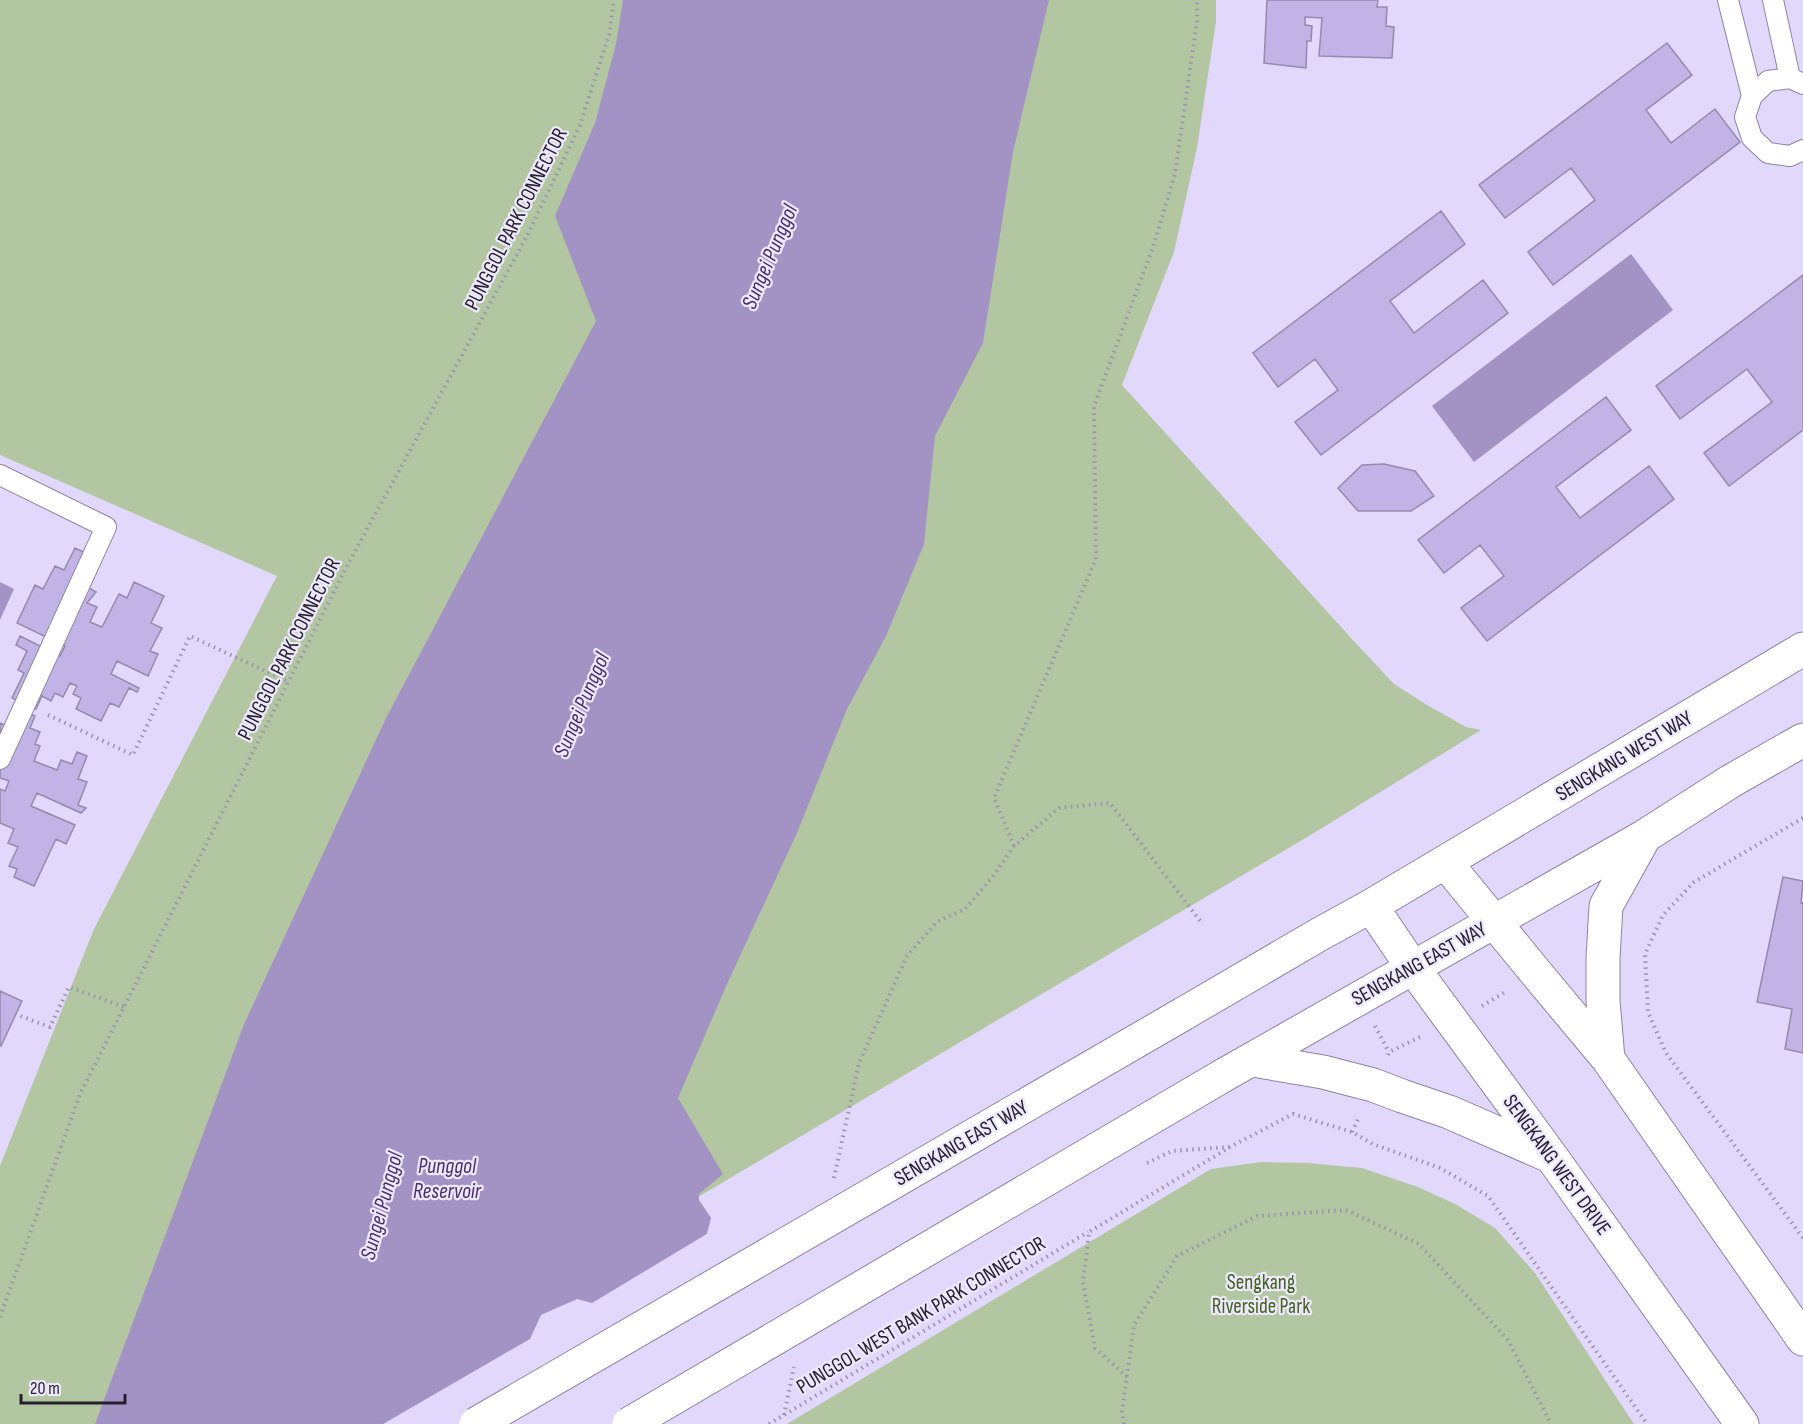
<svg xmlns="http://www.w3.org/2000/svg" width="1803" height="1424" font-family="'Sofia Sans Condensed',sans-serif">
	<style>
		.green { fill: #b2c7a1 }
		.water { fill: #a293c4 }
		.pier { fill: #e2d8fc }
		.building { fill: #c2b3e6; stroke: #948aab; stroke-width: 1.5 }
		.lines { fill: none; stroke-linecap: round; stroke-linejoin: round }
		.service-casing { stroke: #8d83a4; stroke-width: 22 }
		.secondary-casing { stroke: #8d83a4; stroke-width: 35 }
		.path { stroke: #9a92ae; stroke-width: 4; stroke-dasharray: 1.5 4.5; stroke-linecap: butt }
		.service { stroke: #fff; stroke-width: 20 }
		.secondary { stroke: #fff; stroke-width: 33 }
		.secondary-bridge-casing { stroke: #8d83a4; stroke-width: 35; stroke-linecap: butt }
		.secondary-bridge { stroke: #fff; stroke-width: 33 }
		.labels { text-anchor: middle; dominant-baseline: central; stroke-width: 4.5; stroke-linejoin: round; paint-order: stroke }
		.street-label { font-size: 21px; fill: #24202e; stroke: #eee8fd }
		.park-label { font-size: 21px; fill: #42621e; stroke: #eee8fd }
		.water-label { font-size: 22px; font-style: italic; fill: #462e6c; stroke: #eee8fd }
	</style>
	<rect width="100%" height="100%" fill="#e2d8fc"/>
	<path class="green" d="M0,0H1216V22L1197,148L1174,252L1122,385L1351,638L1394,684L1427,705L1466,727L1481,730L1309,836L314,1424H0V1166L94,929L277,576L0,455Z
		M1261,1162L1308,1163L1362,1168L1418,1187L1457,1205L1495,1228L1535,1273L1634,1424H787L1211,1169Z"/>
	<path class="water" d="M623,0H1049L1013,152L983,343L935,436L924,544L886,636L847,709L797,833L727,984L678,1098L723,1174L699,1194V1200L711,1218L657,1424H95L244,1024L386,718L596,321L555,216L595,123L616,44Z
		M1631,254L1673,310L1474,462L1432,406Z
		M0,582L14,589L0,620Z"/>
	<path class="pier" d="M710,1232L660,1424H383L530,1339L541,1315L577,1299L592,1303Z"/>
	<path class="building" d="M1267,0H1378L1377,7H1387L1386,26L1394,27L1392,58L1319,56L1322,18L1305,17V25L1312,26L1311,41H1307L1306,68L1264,63Z
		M1667,43L1692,75L1646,110L1671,143L1715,109L1740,142L1553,285L1528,252L1595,200L1571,168L1505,218L1479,185Z
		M1441,211L1465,244L1390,301L1414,333L1483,280L1508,313L1321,455L1295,422L1338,390L1315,359L1278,387L1253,353Z
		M1803,275V430L1729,486L1704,453L1772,402L1747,369L1680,419L1656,386Z
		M1606,397L1631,430L1556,487L1580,518L1649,466L1674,499L1487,641L1461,608L1504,576L1480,545L1444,573L1418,540Z
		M1384,464L1415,471L1434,496L1411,511H1358L1338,488L1362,465Z
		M75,548L94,557L86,574L94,578L89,588L96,592L87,603L97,607L90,622L102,627L119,594L127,598L134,582L164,596L151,623L162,628L150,651L158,654L148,676L117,661L111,674L139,688L137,692L129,688L119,707L110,703L101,721L76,709L81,698L73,694L77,686L70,683L63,697L55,693L51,701L42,696L36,709L12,698L24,673L18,670L27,651L16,645L20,636L60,656L65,646L17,623L35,585L43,589L55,566L64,570Z
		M14,708L35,716L30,728L40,732L35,744L40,746L34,761L57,770L61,760L72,764L77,752L87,756L78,779L87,782L78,805L86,808L81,813L37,793L31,806L75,825L66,844L56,839L34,886L14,877L17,869L9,866L18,847L8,843L14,829L0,823V789L5,791L9,781L0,778V723L7,726Z
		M1783,877L1803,881L1801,903H1803V1053L1785,1049L1792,1009L1757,1002Z
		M0,991L22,1001L1,1046L0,1045Z"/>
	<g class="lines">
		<defs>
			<path id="service" d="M1728,0L1752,96
				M1773,0L1790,78
				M1803,84L1790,78L1768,81L1752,96L1745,117L1752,138L1768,153L1790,156L1803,150
				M0,475L106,527L0,759"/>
			<path id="secondary" d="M1446,863L1537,974L1608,1059L1803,1339
				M1371,906L1413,968L1551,1156L1742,1424
				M1183,1014L1320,934L1371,906L1803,649
				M1608,1059L1603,1001V958L1606,906L1645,836
				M1253,1060L1323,1072L1373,1085L1402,1096L1449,1112L1550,1156
				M1224,1075L1645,836L1731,781L1803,740"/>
		</defs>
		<use href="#service" class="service-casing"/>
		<use href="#secondary" class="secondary-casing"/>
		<path class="path" d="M48,715L133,755L190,636L289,682
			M1803,818L1694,882L1663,915L1645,954L1648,1012L1666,1053L1803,1238
			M1014,846L994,798L1096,559L1094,406L1153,247L1175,174L1197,21V0
			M1482,1006L1507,991
			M15,1014L50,1027L69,987L124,1007
			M1375,1026L1389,1052
			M1388,1055L1389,1052L1422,1036
			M1352,1132L1359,1117
			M1147,1163L1172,1151L1229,1147
			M834,1178L859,1063L907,956L938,921L965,909L994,875L1014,846L1059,808L1110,803L1201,922
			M0,1317L80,1094L347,566L528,234L580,125L609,35L614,0
			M1127,1377L1095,1348L1083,1282L1089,1232L1230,1147L1293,1114L1352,1132L1373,1144L1440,1168L1488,1196L1647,1424
			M784,1415L794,1367
			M769,1424L1088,1232
			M1124,1424L1122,1412L1134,1325L1177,1256L1257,1216L1346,1210L1419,1244L1508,1340L1551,1424"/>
		<use href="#service" class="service"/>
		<use href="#secondary" class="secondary"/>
		<defs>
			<path id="secondary-bridge" d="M476,1424L1183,1014
				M629,1424L1224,1075"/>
		</defs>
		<use href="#secondary-bridge" class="secondary-bridge-casing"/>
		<use href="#secondary-bridge" class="secondary-bridge"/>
	</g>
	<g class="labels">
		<g class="street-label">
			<text transform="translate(516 219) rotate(-63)">PUNGGOL PARK CONNECTOR</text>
			<text transform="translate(289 649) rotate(-63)">PUNGGOL PARK CONNECTOR</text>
			<text transform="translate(1624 756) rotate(-31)">SENGKANG WEST WAY</text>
			<text transform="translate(1419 964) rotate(-29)">SENGKANG EAST WAY</text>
			<text transform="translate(961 1143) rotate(-30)">SENGKANG EAST WAY</text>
			<text transform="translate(1557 1165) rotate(54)">SENGKANG WEST DRIVE</text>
			<text transform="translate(921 1315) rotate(-31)">PUNGGOL WEST BANK PARK CONNECTOR</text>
		</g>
		<g class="park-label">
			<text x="1261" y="1282">Sengkang<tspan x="1261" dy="24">Riverside Park</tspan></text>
		</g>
		<g class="water-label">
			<text transform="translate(770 257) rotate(-67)">Sungei Punggol</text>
			<text transform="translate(582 705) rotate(-67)">Sungei Punggol</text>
			<text x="447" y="1166">Punggol<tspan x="447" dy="25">Reservoir</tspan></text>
			<text transform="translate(382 1206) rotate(-75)">Sungei Punggol</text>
		</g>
	</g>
	<path d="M21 1394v9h104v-9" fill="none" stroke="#24202e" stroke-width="3"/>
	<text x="30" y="1394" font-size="18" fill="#24202e" stroke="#eee8fd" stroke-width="4.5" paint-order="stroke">20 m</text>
</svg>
